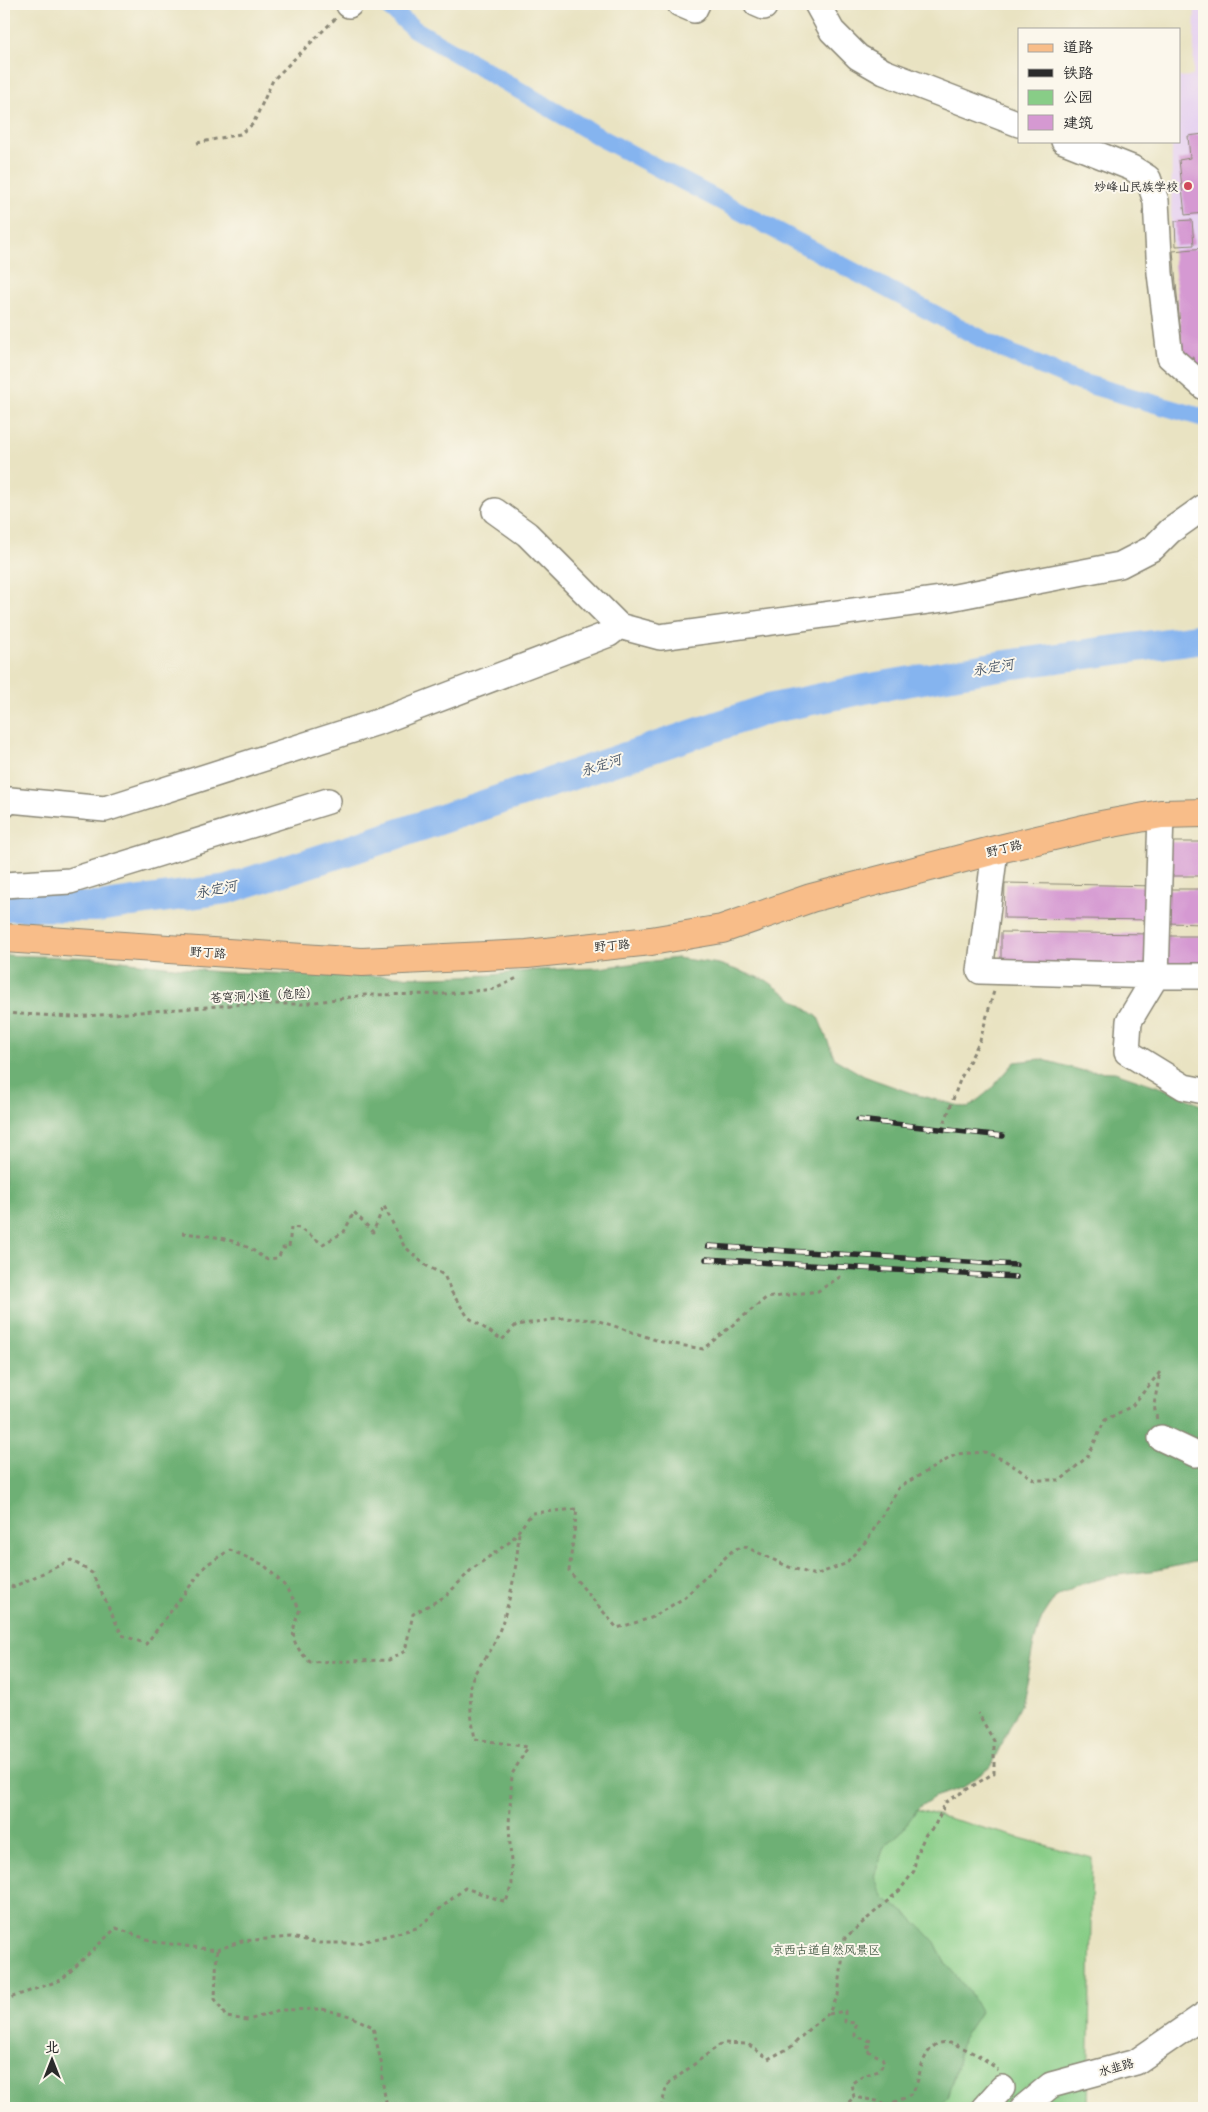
<svg xmlns="http://www.w3.org/2000/svg" width="1208" height="2112" font-family="Delius,'LXGW WenKai TC',sans-serif">
	<style>
		.built { fill: #e6d2f0 }
		.green { fill: #88cd87; stroke: #5a7c59 }
		.forest { fill: #6eb074; stroke: #4c6e50 }
		.lines { fill: none; stroke-linecap: round; stroke-linejoin: round }
		.canal { stroke: #85b4ef; stroke-width: 18 }
		.river { stroke: #85b4ef; stroke-width: 30 }
		.building { fill: #d599d2 }
		.minor-casing { stroke: #8a8776; stroke-width: 28 }
		.major-casing { stroke: #8a8776; stroke-width: 30 }
		.path { stroke: #8a8776; stroke-width: 3; stroke-dasharray: 4 4; stroke-linecap: butt }
		.minor { stroke: #fff; stroke-width: 25 }
		.major { stroke: #f8bd89; stroke-width: 28 }
		.rail-casing { stroke: #2b2b2b; stroke-width: 5.5 }
		.rail { stroke: #fbf7ec; stroke-width: 4; stroke-dasharray: 11; stroke-linecap: butt }
		.poi-dot { fill: #d1495b; stroke: #fbf7ec; stroke-width: 2 }
		.labels { text-anchor: middle; dominant-baseline: central; stroke-width: 4; stroke-linejoin: round; paint-order: stroke }
		.poi-label { font-size: 12px; fill: #2b2b2b; stroke: #fbf7ec; text-anchor: end }
		.street-label { font-size: 12px; fill: #2b2b2b; stroke: #fbf7ec }
		.park-label { font-size: 12px; fill: #475c47; stroke: #fbf7ec }
		.water-label { font-size: 14px; font-style: italic; fill: #465466; stroke: #fbf7ec }
	</style>
	<rect width="100%" height="100%" fill="#fbf7ec"/>
	<filter id="ink" filterUnits="userSpaceOnUse"><feTurbulence type="fractalNoise" baseFrequency=".02" numOctaves="2"/><feDisplacementMap in="SourceGraphic" scale="10" xChannelSelector="R" yChannelSelector="G"/><feConvolveMatrix kernelMatrix="1 2 1 2 8 2 1 2 1" color-interpolation-filters="sRGB"/></filter>
	<filter id="wash" filterUnits="userSpaceOnUse"><feTurbulence type="fractalNoise" baseFrequency=".0096" numOctaves="4" result="noise"/><feDisplacementMap in="SourceGraphic" scale="20" xChannelSelector="R" yChannelSelector="G"/><feGaussianBlur stdDeviation="1.12" result="paint"/><feColorMatrix in="noise" values="0 0 0 0 0 0 0 0 0 0 0 0 0 0 0 0 0 1.4 0 .05"/><feComposite in="paint" operator="in"/></filter>
	<g filter="url(#wash)">
		<rect width="100%" height="100%" fill="#e9e3c2"/>
		<path class="built" d="M1195,4H1204V375L1183,358L1171,231L1172,141H1179V77L1193,76Z"/>
		<path class="green" d="M800,1777L1092,1858L1088,2108H85Z"/>
		<path class="forest" d="M4,955L95,958L218,972L431,977L492,975L538,970L599,968L677,958L719,964L766,980L818,1017L835,1059L864,1076L914,1094L968,1108L990,1090L1015,1062L1040,1059L1084,1071L1115,1072L1177,1093L1204,1107V1560L1158,1570L1111,1576L1077,1585L1055,1598L1042,1618L1034,1643L1021,1705L990,1767L964,1787L934,1797L918,1808L901,1832L884,1847L874,1877L884,1898L911,1917L935,1942L944,1961L969,1992L980,2012L962,2039L956,2069L947,2098L937,2108H4Z"/>
		<g class="lines">
			<path class="canal" d="M385,4L414,29L603,139L1001,349L1076,381L1204,418"/>
			<path class="river" d="M4,906L97,907L227,889L356,848L768,709L865,689L999,666L1204,638"/>
		</g>
		<g id="blocks">
			<path class="building" d="M1204,134V213L1185,215L1179,160L1190,158L1188,136Z
				M1192,220L1194,245L1176,246L1175,221Z
				M1204,248V368L1194,369L1193,357L1183,358L1173,251Z
				M1166,842H1204V876H1166Z
				M1005,883L1156,886L1155,920L1004,918Z
				M1166,889H1204V924L1166,923Z
				M1001,932L1153,934L1152,969L1001,967Z
				M1163,936H1204V970H1163Z"/>
		</g>
	</g>
	<g filter="url(#ink)">
		<use href="#blocks" fill-opacity="0" stroke="#8a8776" stroke-width="1"/>
		<g class="lines">
			<defs>
				<path id="minor" d="M680,4L694,10L697,4
					M757,4L764,7L765,4
					M817,4L832,31L858,57L884,72L1019,124
					M349,5L350,4
					M1064,141L1132,168L1148,178L1156,201L1160,273L1170,357L1204,387
					M495,511L527,534L619,626L660,637L950,598L1120,565L1153,548L1170,531L1204,507
					M4,805L10,800L105,809L381,721L609,634L619,626
					M1161,814L1156,976H1204
					M995,850L980,971L1156,976L1129,1021L1127,1052L1184,1087L1204,1091
					M4,885L70,881L328,801
					M1161,1438L1195,1454L1204,1453
					M984,2108L1002,2088
					M1023,2108L1051,2085L1136,2062L1204,2015"/>
				<path id="major" d="M4,938L362,962L527,954L651,941L722,929L811,898L995,850L1096,826L1161,814L1204,813"/>
			</defs>
			<use href="#minor" class="minor-casing"/>
			<use href="#major" class="major-casing"/>
			<path class="path" d="M197,143L240,134L253,124L273,80L336,18
				M4,1013L73,1017L246,1004H302L365,995L444,994L495,989L519,977
				M942,1130L960,1080L980,1040L994,991
				M182,1233C211,1236 242,1238 264,1259L278,1258L283,1248H289L291,1227L299,1228L323,1244L344,1232L354,1212L373,1232L384,1206L404,1246L425,1265L444,1275L452,1293L468,1317L502,1340L516,1325L564,1318L596,1320L662,1342L703,1349L766,1298L818,1291L843,1275
				M4,1582L13,1587L71,1560L92,1573L122,1635L146,1644L206,1565L230,1550L264,1565L284,1585L300,1609C290,1634 290,1642 310,1662L389,1660L405,1651L413,1614L446,1596L472,1569L511,1541L532,1513L577,1509L569,1571L617,1628L651,1618L684,1598L734,1549L746,1547L789,1567L815,1575L845,1564L868,1539L899,1487L957,1454L985,1452L1004,1460L1035,1480H1061L1088,1456L1105,1420L1132,1406L1160,1372L1154,1405L1157,1420
				M217,1950L215,1999L226,2017L248,2020L283,2010L322,2009L350,2016L373,2027L382,2066V2079L387,2108
				M4,2000L61,1980L116,1928L155,1942L217,1950L242,1941L291,1937L319,1943H358L417,1928L465,1888L506,1902L512,1884L509,1824L512,1774L528,1747L475,1739C472,1722 469,1702 471,1685C472,1672 486,1659 492,1648C509,1612 517,1570 519,1531
				M829,2014L845,2011V2022L856,2023L855,2036L871,2041L866,2050L882,2058L884,2062L879,2071L862,2076L851,2084L854,2097L877,2101L893,2108
				M886,2105C893,2102 902,2100 908,2096C919,2088 918,2073 923,2062C934,2036 949,2040 969,2051C980,2056 989,2062 998,2070
				M661,2108L667,2085L722,2043L748,2044L768,2059L791,2047L811,2027L828,2014L838,1996L845,1938L900,1890L914,1871L916,1855L926,1834L934,1827L946,1802L994,1773V1741L978,1713
				M843,2108L854,2097"/>
			<use href="#minor" class="minor"/>
			<use href="#major" class="major"/>
			<defs>
				<path id="rail" d="M858,1120L1003,1136
					M708,1246L1016,1265
					M706,1259L1016,1277"/>
			</defs>
			<use href="#rail" class="rail-casing"/>
			<use href="#rail" class="rail"/>
		</g>
	</g>
	<circle class="poi-dot" cx="1188" cy="186" r="5"/>
	<g class="labels">
		<g class="poi-label">
			<text x="1178" y="186">妙峰山民族学校</text>
		</g>
		<g class="street-label">
			<text transform="translate(1004 848) rotate(-14)">野丁路</text>
			<text transform="translate(612 945) rotate(-5)">野丁路</text>
			<text transform="translate(208 952) rotate(4)">野丁路</text>
			<text transform="translate(264 995) rotate(-3)">苍穹洞小道（危险）</text>
			<text transform="translate(1116 2067) rotate(-16)">水韭路</text>
		</g>
		<g class="park-label">
			<text x="826" y="1949">京西古道自然风景区</text>
		</g>
		<g class="water-label">
			<text transform="translate(993 667) rotate(-10)">永定河</text>
			<text transform="translate(601 765) rotate(-18)">永定河</text>
			<text transform="translate(216 889) rotate(-11)">永定河</text>
		</g>
	</g>
	<rect width="1208" height="2112" fill="none" stroke="#fbf7ec" stroke-width="20"/>
	<rect x="1018" y="28" width="162" height="115" fill="#fbf7ec" stroke="#a8a59f"/>
	<rect x="1028" y="44" width="25" height="8" fill="#f8bd89" stroke="#a8a59f"/>
	<text x="1063" y="52" font-size="15" fill="#2b2b2b">道路</text>
	<rect x="1028" y="69" width="25" height="8" fill="#2b2b2b" stroke="#a8a59f"/>
	<text x="1063" y="78" font-size="15" fill="#2b2b2b">铁路</text>
	<rect x="1028" y="90" width="25" height="15" fill="#88cd87" stroke="#a8a59f"/>
	<text x="1063" y="102" font-size="15" fill="#2b2b2b">公园</text>
	<rect x="1028" y="115" width="25" height="15" fill="#d599d2" stroke="#a8a59f"/>
	<text x="1063" y="128" font-size="15" fill="#2b2b2b">建筑</text>
	<g transform="translate(52 2060)" stroke="#fbf7ec" stroke-width="4" paint-order="stroke">
	<path d="M0-4L9 19L0 12L-9 19Z" fill="#2b2b2b"/>
	<text y="-8" font-size="14" font-weight="bold" text-anchor="middle" fill="#2b2b2b">北</text>
	</g>
</svg>
